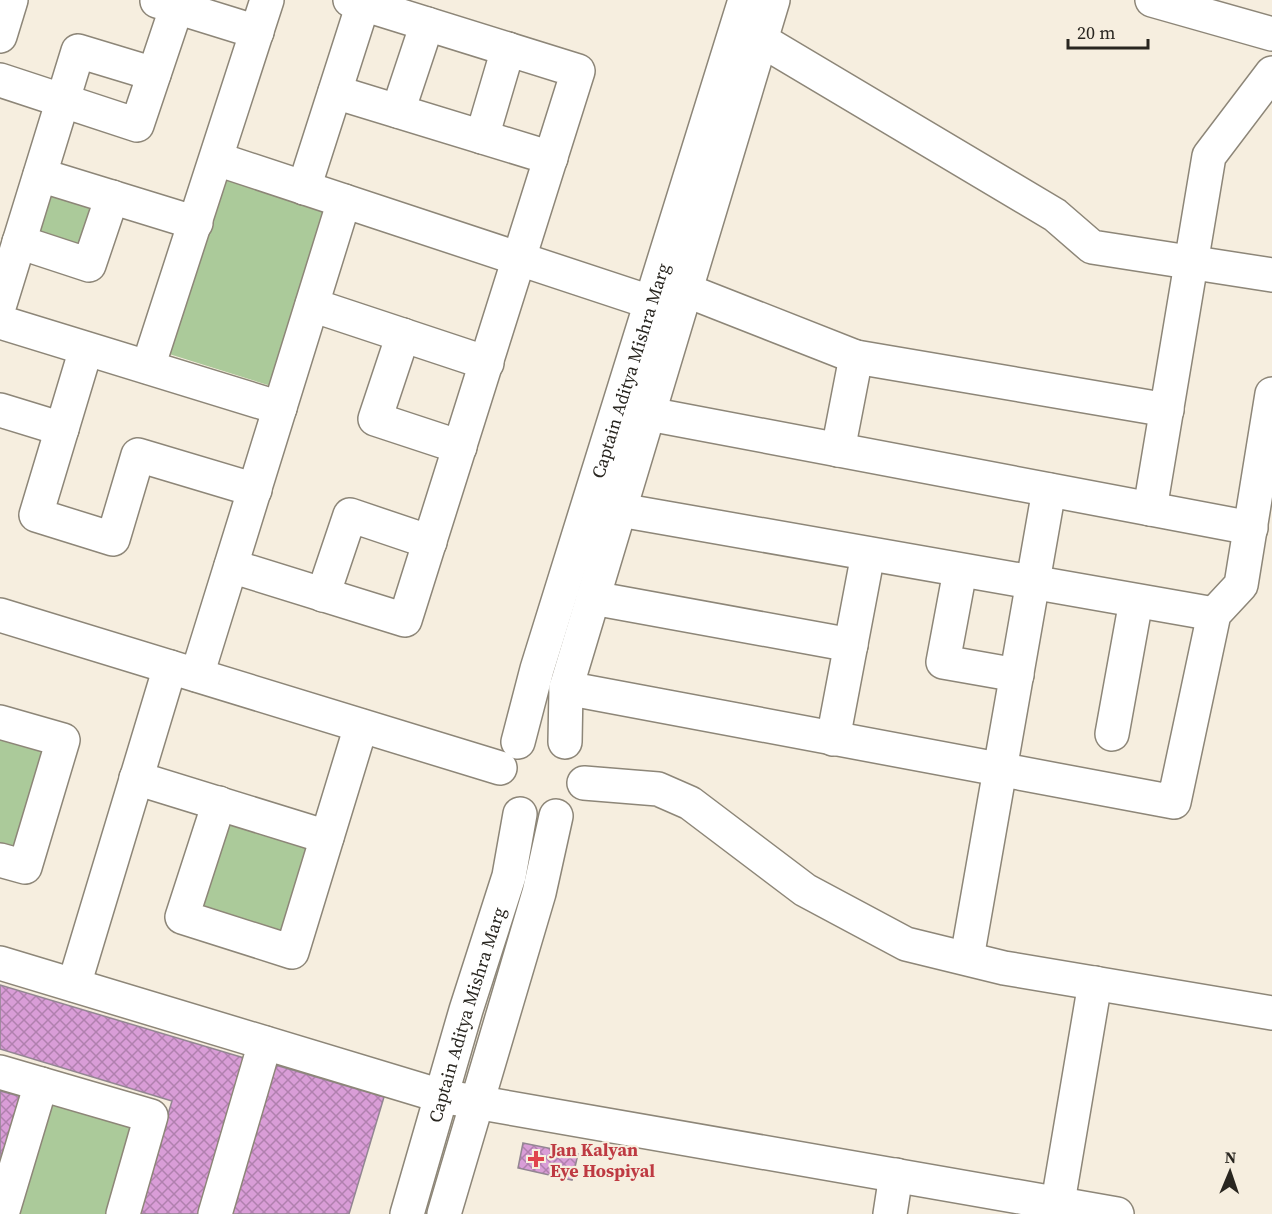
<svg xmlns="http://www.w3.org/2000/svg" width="1272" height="1214" font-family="'Source Serif 4',serif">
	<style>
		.park { fill: #abca9a }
		.building { fill: url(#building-cross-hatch); stroke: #938692; stroke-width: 1.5 }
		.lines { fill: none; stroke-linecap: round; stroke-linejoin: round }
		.minor-casing { stroke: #8d8678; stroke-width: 36 }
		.minor { stroke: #fff; stroke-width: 33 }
		.health-dot { fill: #e0444e; stroke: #f6eedf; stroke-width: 2 }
		.labels { text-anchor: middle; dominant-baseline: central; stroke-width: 4.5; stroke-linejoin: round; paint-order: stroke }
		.street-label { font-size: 18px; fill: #292620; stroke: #f6eedf }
		.health-label { font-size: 18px; font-weight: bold; fill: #be3a42; stroke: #f6eedf; text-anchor: start }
	</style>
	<defs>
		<pattern id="building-cross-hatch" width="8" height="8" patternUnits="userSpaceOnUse" patternTransform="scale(1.5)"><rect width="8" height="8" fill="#d99dd7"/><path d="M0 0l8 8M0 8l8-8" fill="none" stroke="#b080ae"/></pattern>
	</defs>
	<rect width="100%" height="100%" fill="#f6eedf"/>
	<path class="park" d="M222,176L326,209L271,386L166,353Z
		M43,182L103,200L87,252L27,234Z
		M0,733L49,748L14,857L0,852Z
		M224,815L315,843L284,940L193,912Z
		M51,1103L136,1127L110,1214H19Z"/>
	<path class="building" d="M0,985L251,1060L204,1214H138L172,1101L0,1049Z
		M272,1064L384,1097L349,1214H228Z
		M0,1091L26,1098L0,1186Z
		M523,1143L578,1154L572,1180L518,1168Z"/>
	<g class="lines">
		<defs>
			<g id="minor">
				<path d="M1152,0L1272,34"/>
				<path d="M157,1L257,32"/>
				<path d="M0,36L11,0"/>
				<path d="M761,40L1055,215L1092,247L1272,275"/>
				<path d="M0,80L137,125L179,0"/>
				<path d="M335,92L551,158"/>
				<path d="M398,111L427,24"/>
				<path d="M482,137L508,49"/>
				<path d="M217,159L671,309"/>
				<path d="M40,175L196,223"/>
				<path d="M304,188L363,4"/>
				<path d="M19,242L89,265L112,197"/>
				<path d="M665,282L856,357L1167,410"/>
				<path d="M0,304L78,51L154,74"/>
				<path d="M312,305L487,363"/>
				<path d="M0,322L280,408"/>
				<path d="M403,335L375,419L460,447"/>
				<path d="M86,349L36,515L113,539L138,455L255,490"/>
				<path d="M148,367L267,0"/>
				<path d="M0,410L62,429"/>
				<path d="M649,414L1251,528"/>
				<path d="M838,450L856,357"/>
				<path d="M1150,509L1209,156L1272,73"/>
				<path d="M620,510L1214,614"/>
				<path d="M231,566L405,620L578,71L350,0"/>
				<path d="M960,571L943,662L1017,675"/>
				<path d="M323,595L350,515L430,542"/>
				<path d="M593,598L851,645"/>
				<path d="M0,615L500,768"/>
				<path d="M197,675L344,201"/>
				<path d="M566,688L1174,802L1214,614L1241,585L1272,394"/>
				<path d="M0,722L63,740L25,867L0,860"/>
				<path d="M1112,734L1136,601"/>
				<path d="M833,739L868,554"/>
				<path id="s1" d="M518,742L537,669L745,0"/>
				<path d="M565,742L566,688L773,0"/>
				<path d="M136,778L327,837"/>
				<path d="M584,783L658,789L690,803L805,890L906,944L1004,968L1272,1013"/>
				<path d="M219,803L182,917L292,952L361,726"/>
				<path d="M967,958L1049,490"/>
				<path d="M0,963L441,1096L1117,1214"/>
				<path d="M74,985L170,667"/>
				<path d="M0,1072L151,1116L123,1214"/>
				<path d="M2,1214L41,1084"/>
				<path d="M215,1214L265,1043"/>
				<path id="s2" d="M407,1214L466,1010L509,876L520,814"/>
				<path d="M444,1214L539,893L556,816"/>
				<path d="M890,1214L896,1175"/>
				<path d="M1056,1214L1095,983"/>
			</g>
		</defs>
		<use href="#minor" class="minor-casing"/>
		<use href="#minor" class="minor"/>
	</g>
	<path class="health-dot" d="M533 1150h6v6h6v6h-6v6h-6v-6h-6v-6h6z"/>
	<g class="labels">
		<g class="street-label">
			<text stroke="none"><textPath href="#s1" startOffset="388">Captain Aditya Mishra Marg</textPath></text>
			<text stroke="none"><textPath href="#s2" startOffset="208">Captain Aditya Mishra Marg</textPath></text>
		</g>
		<g class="health-label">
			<text x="550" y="1149">Jan Kalyan<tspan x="550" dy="21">Eye Hospiyal</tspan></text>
		</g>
	</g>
	<g transform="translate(1230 1172) rotate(2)" stroke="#f6eedf" stroke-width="4.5" paint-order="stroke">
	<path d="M0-4.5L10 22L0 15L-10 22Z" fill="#292620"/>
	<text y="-9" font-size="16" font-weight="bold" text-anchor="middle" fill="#292620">N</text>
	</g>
	<path d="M1068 39v9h80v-9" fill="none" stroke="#292620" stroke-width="3"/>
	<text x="1077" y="39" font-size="18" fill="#292620" stroke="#f6eedf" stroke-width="4.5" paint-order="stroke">20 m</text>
</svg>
